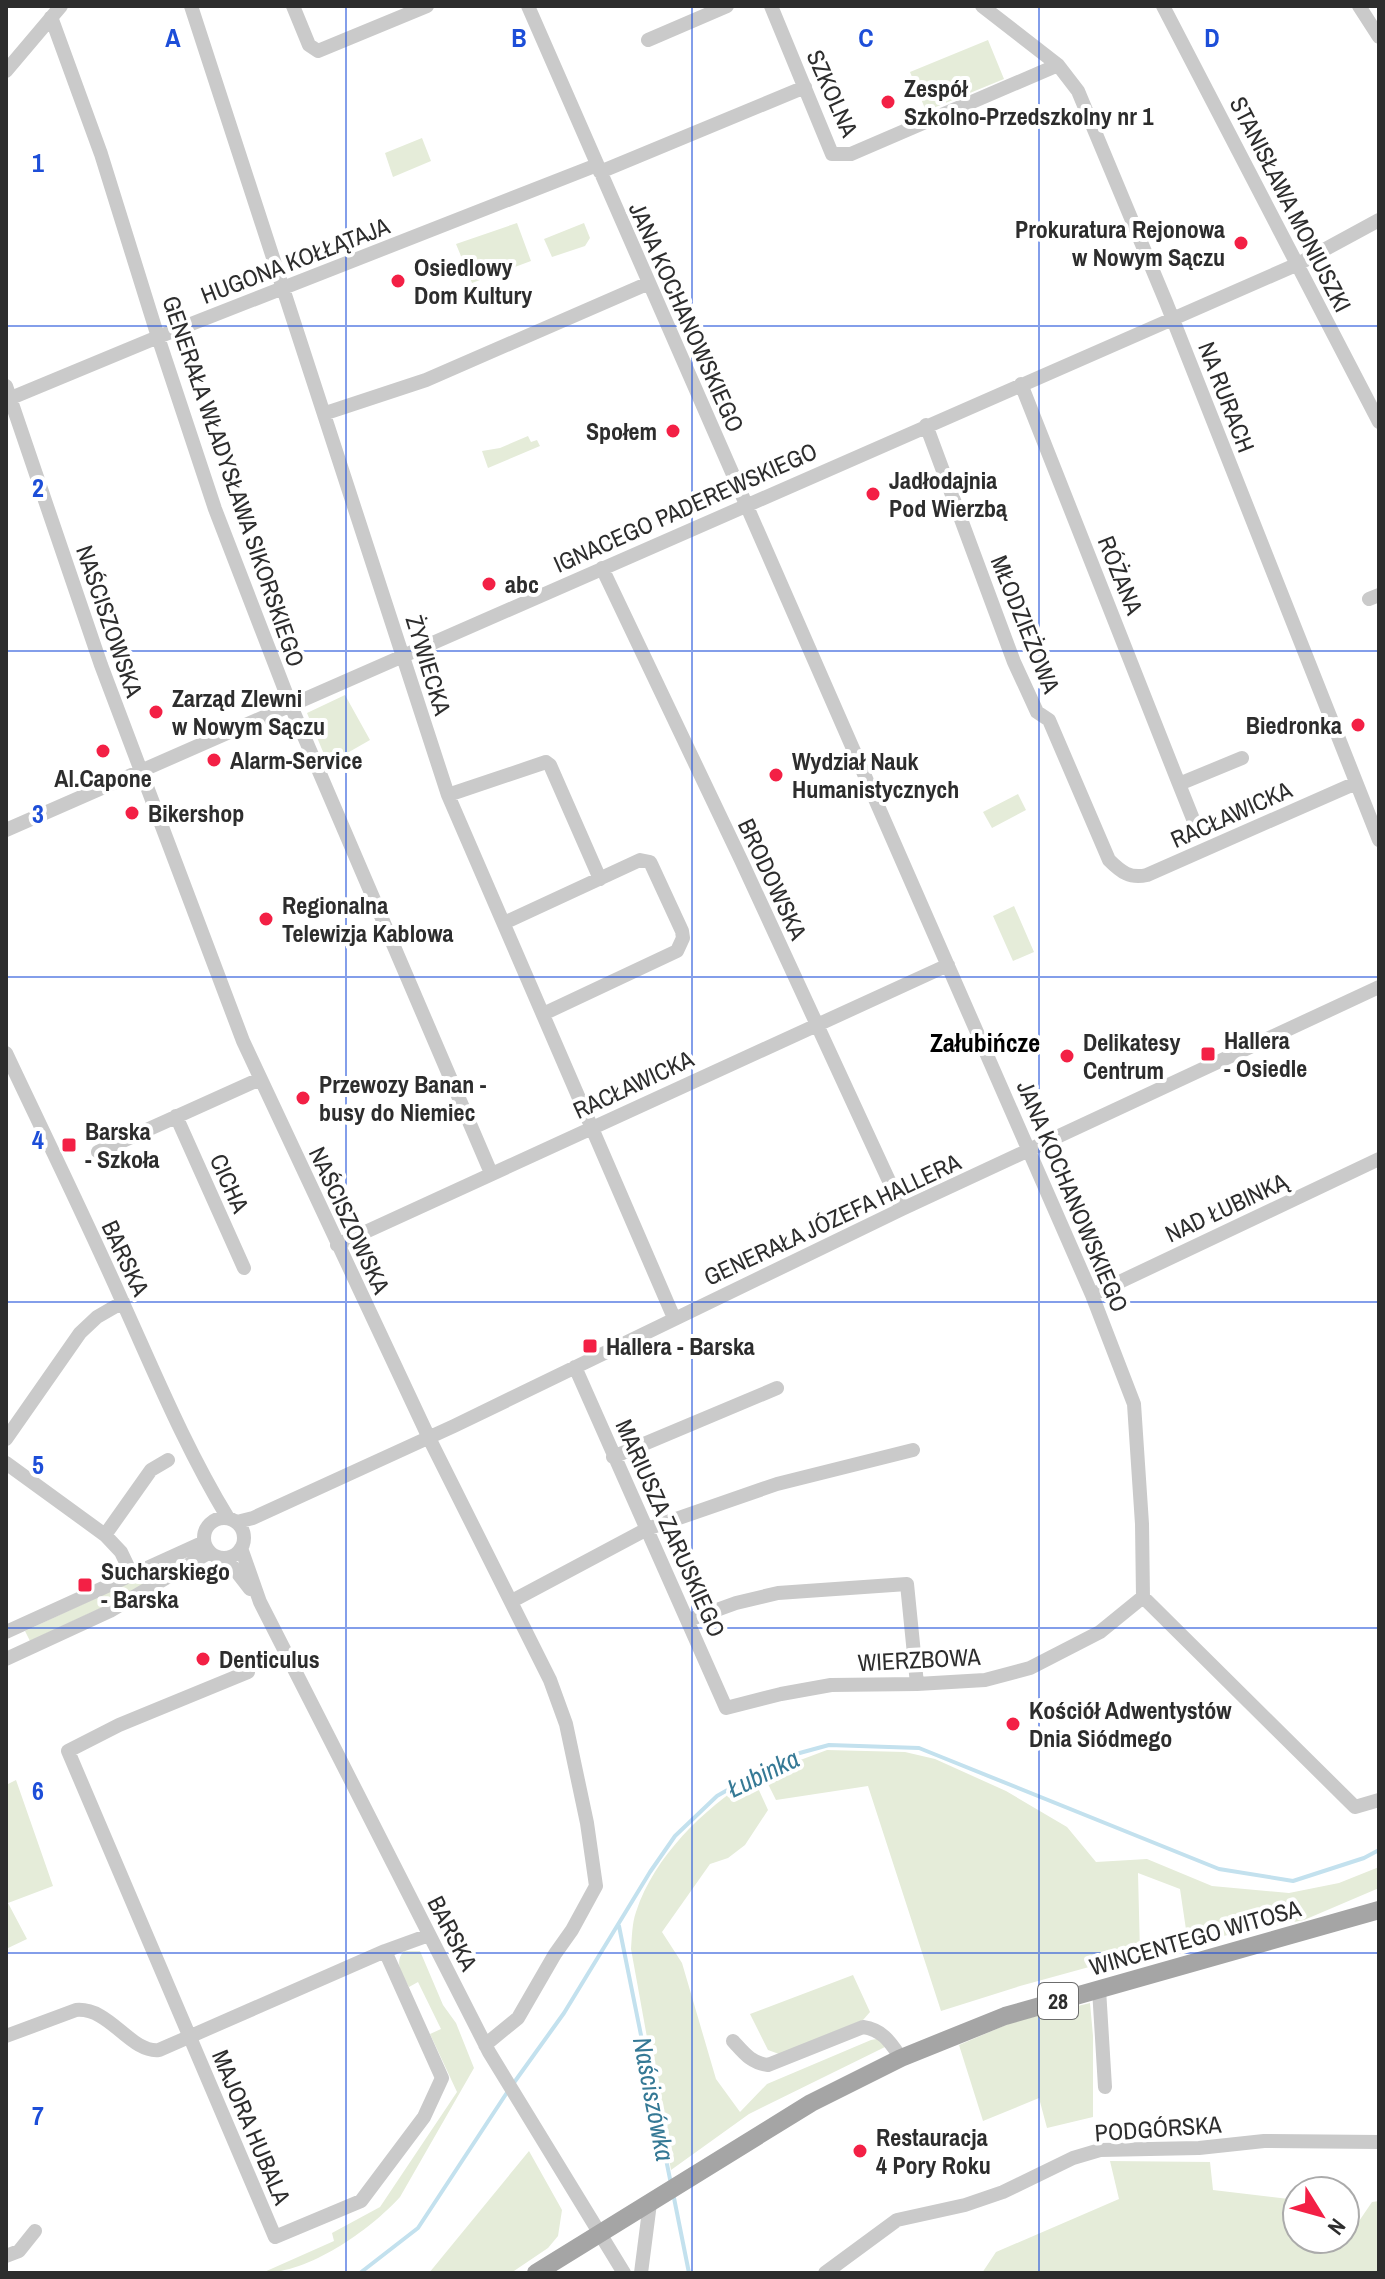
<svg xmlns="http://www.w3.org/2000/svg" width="1385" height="2279" font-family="'Archivo Narrow',sans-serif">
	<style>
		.green { fill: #e5ecd9 }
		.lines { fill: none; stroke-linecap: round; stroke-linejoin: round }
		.stream { stroke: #c3e1ee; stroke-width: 4 }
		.minor { stroke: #cacaca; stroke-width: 14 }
		.major { stroke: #a5a5a5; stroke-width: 18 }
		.grid { fill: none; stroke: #1d4ed8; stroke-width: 2; stroke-opacity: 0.55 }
		.poi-dot { fill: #f32045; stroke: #fff; stroke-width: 3 }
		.labels { text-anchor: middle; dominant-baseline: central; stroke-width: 8; stroke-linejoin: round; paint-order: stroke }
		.shield { fill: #fff; stroke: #6c6c6c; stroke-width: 2 }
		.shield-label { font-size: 22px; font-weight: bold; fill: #2d2d2d }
		.poi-label { font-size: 24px; font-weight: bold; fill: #2d2d2d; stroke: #fff; text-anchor: start }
		.street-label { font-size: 24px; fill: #2d2d2d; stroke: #fff }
		.neighbourhood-label { font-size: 26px; font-weight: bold; fill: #000; stroke: #fff }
		.water-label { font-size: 26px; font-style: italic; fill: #357995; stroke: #fff }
		.grid-label { font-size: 26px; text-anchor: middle; font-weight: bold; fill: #1d4ed8; stroke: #fff; stroke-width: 8; stroke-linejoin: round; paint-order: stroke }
	</style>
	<rect width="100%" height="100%" fill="#fff"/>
	<path class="green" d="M988,40L1004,79L926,111L910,72Z
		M422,138L431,161L393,177L385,153Z
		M517,223L531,261L472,283L456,244Z
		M584,223L590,238L585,246L552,257L544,239Z
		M528,436L531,442L537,440L540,446L488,468L482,451L500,448Z
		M345,695L370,740L328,764L307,713Z
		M1018,794L1026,810L992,828L983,812Z
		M1014,906L1034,952L1013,961L993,916Z
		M182,1558L184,1563L118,1600L30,1641L25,1631Z
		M827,1750L905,1752L935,1759L1006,1791L1067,1827L1096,1862L1147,1859L1212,1886L1289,1893L1339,1883L1379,1867V1888L1304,1920L1188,1943L1180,1889L1138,1873L1140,1953L1020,1986L941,2011L868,1786L776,1800L763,1774Z
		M753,1777L768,1810L745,1845L728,1858L710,1864L662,1932L682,1963L716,2079L740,2112L767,2084L871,2040L882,2038L885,2047L749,2114L671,2170L631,1949C632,1937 632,1923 636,1912C655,1855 704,1809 753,1777Z
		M16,1780L53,1886L8,1903L27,1939L6,1949V1785Z
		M404,1951H420L443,2005L456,2023L474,2068L400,2197C369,2231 309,2273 262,2273L334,2241L332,2233L380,2207L457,2092L430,2034L441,2029L418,1982L409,1987C403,1975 393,1963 404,1951Z
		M853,1975L870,2012L863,2020L779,2054L768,2050L750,2014Z
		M1090,2003L1093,2036V2117L1047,2128L1039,2098L983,2121L959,2045L1013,2022Z
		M529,2151L562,2210L558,2236L548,2248L511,2273H429Z
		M1110,2161L1210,2162L1213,2190L1297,2200V2239H1345V2214L1355,2227L1372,2202L1379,2201V2273H982L996,2252L1119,2199Z"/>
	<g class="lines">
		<path class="stream" d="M619,1926L671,2184
			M513,2084L564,2013L650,1872L675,1836L717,1796L785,1757L829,1745L919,1748L1219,1869L1293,1881L1364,1858L1379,1850
			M673,2193L689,2273
			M360,2273L418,2228L508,2091"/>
		<path class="minor" d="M191,6L448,795L674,1318
			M293,6L309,45L318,51L427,6
			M528,6L1092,1295L1134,1404L1142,1524L1143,1597L1355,1807L1379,1800
			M771,6L832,154H851L1058,65
			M982,6L1058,65L1078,91L1166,302L1379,840
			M1163,6L1379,422
			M1359,6L1379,37
			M51,17L101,154L158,337L215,509L291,706L491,1173
			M648,40L727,6
			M6,71L61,6
			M600,172L805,87
			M1021,384L1179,784L1242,758
			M6,386L101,665L243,1041L429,1438L550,1680L566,1724L587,1823L596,1886L572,1930L555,1954L518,2018L485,2045
			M11,398L158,337L597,165
			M326,413L426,380L649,283
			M926,425L1014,662L1037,712L1049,720L1109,860C1121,872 1130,879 1147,875L1356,783
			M602,568L741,860L902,1209
			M1369,599L1379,595
			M1179,784L1199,834
			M448,795L546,762L550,765L600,879
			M6,830L1298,264L1379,220
			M504,923L640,860L650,862L652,866L682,931L683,938L677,951L543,1014
			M6,1053C45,1136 86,1219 123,1303C156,1376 186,1449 228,1518
			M176,1116L244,1268
			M98,1152L260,1079
			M337,1245L948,965
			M1092,1295L1379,1159
			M575,1367L726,1708L781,1694L831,1685L917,1684L985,1680L1030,1668L1100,1632L1143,1597
			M6,1439L80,1333L97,1317L123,1302
			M613,1457L777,1388
			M6,1463L105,1535L121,1552L131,1573
			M204 1538a20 20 0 1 1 40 0a20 20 0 1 1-40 0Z
			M237,1522L253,1518L454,1426L902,1209L1379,987
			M105,1535L151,1470L168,1460
			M241,1548L260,1602L489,2052L624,2273
			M226,1558L250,1589
			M512,1601L647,1529L777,1484L913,1450
			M689,1620L736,1603L778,1593L907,1584L917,1684
			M6,1632L204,1542
			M6,1659L110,1611L210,1552
			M248,1672L119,1725L68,1751L275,2237L361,2201L424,2117L442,2078L385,1951
			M1099,1989L1105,2087
			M6,2036L76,2010C110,2007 130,2053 159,2050L385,1951L429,1935
			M733,2041C744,2053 751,2063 768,2065L863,2027C883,2030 890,2042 901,2058
			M6,2256L19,2251L35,2231
			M641,2273L650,2203
			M825,2273L897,2220L965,2205L1003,2192L1073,2158L1100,2150L1199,2148L1264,2141L1379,2142"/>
		<path class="major" d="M536,2273L811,2103L901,2058L1005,2016L1379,1910"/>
	</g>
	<path class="grid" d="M346,6V2273M692,6V2273M1039,6V2273M6,326H1379M6,651H1379M6,977H1379M6,1302H1379M6,1628H1379M6,1953H1379"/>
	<g class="poi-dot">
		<circle cx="888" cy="102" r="8"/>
		<circle cx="1241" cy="243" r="8"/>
		<circle cx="398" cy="281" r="8"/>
		<circle cx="673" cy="431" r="8"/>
		<circle cx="873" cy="494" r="8"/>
		<circle cx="489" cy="584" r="8"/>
		<circle cx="156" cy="712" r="8"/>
		<circle cx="1358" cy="725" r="8"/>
		<circle cx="103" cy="751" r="8"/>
		<circle cx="214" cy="760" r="8"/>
		<circle cx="776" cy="775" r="8"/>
		<circle cx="132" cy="813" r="8"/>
		<circle cx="266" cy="919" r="8"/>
		<rect x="1200" y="1046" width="16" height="16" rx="4"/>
		<circle cx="1067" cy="1056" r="8"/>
		<circle cx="303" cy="1098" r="8"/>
		<rect x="61" y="1137" width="16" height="16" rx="4"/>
		<rect x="582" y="1338" width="16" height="16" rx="4"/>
		<rect x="77" y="1577" width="16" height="16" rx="4"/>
		<circle cx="203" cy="1659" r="8"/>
		<circle cx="1013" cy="1724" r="8"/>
		<circle cx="860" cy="2151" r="8"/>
	</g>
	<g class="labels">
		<rect class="shield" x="1038" y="1983" width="40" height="36" rx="6"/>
		<g class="shield-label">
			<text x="1058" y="2001">28</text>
		</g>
		<g class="poi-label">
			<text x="904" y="88">Zespół<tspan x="904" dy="28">Szkolno-Przedszkolny nr 1</tspan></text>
			<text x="1225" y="229" text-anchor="end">Prokuratura Rejonowa<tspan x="1225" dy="28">w Nowym Sączu</tspan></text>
			<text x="414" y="267">Osiedlowy<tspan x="414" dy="28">Dom Kultury</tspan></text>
			<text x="657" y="431" text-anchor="end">Społem</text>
			<text x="889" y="480">Jadłodajnia<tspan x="889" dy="28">Pod Wierzbą</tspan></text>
			<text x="505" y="584">abc</text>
			<text x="172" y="698">Zarząd Zlewni<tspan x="172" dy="28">w Nowym Sączu</tspan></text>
			<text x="1342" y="725" text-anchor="end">Biedronka</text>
			<text x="230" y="760">Alarm-Service</text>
			<text x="792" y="761">Wydział Nauk<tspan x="792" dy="28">Humanistycznych</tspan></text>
			<text x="103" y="778" text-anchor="middle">Al.Capone</text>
			<text x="148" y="813">Bikershop</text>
			<text x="282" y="905">Regionalna<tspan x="282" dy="28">Telewizja Kablowa</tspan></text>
			<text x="1224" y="1040">Hallera<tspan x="1224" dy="28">- Osiedle</tspan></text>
			<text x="1083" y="1042">Delikatesy<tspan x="1083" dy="28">Centrum</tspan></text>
			<text x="319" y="1084">Przewozy Banan -<tspan x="319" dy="28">busy do Niemiec</tspan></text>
			<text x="85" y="1131">Barska<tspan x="85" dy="28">- Szkoła</tspan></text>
			<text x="606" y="1346">Hallera - Barska</text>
			<text x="101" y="1571">Sucharskiego<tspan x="101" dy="28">- Barska</tspan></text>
			<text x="219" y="1659">Denticulus</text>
			<text x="1029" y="1710">Kościół Adwentystów<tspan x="1029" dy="28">Dnia Siódmego</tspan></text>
			<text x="876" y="2137">Restauracja<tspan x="876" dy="28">4 Pory Roku</tspan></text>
		</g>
		<g class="street-label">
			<text transform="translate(833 93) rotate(66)">SZKOLNA</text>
			<text transform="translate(1291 204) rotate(63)">STANISŁAWA MONIUSZKI</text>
			<text transform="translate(295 260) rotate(-21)">HUGONA KOŁŁĄTAJA</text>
			<text transform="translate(687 317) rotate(66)">JANA KOCHANOWSKIEGO</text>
			<text transform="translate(1227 397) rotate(69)">NA RURACH</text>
			<text transform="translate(234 481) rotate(71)">GENERAŁA WŁADYSŁAWA SIKORSKIEGO</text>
			<text transform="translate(685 507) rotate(-24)">IGNACEGO PADEREWSKIEGO</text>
			<text transform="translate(1121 575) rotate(68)">RÓŻANA</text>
			<text transform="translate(110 621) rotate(71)">NAŚCISZOWSKA</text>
			<text transform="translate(1026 624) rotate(68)">MŁODZIEŻOWA</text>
			<text transform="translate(429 665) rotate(73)">ŻYWIECKA</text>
			<text transform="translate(1231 814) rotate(-24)">RACŁAWICKA</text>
			<text transform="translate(773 879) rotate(65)">BRODOWSKA</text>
			<text transform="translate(633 1084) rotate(-25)">RACŁAWICKA</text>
			<text transform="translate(230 1183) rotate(66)">CICHA</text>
			<text transform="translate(1073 1196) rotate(67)">JANA KOCHANOWSKIEGO</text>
			<text transform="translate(1226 1207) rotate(-25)">NAD ŁUBINKĄ</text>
			<text transform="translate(832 1219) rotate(-25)">GENERAŁA JÓZEFA HALLERA</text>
			<text transform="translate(350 1220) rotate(65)">NAŚCISZOWSKA</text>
			<text transform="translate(126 1258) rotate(65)">BARSKA</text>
			<text transform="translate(671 1528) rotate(66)">MARIUSZA ZARUSKIEGO</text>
			<text transform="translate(919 1659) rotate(-3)">WIERZBOWA</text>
			<text transform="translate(453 1933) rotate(63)">BARSKA</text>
			<text transform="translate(1195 1937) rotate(-16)">WINCENTEGO WITOSA</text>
			<text transform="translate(252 2127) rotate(67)">MAJORA HUBALA</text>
			<text transform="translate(1158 2128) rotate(-4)">PODGÓRSKA</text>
		</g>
		<g class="neighbourhood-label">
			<text x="985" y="1042">Załubińcze</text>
		</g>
		<g class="water-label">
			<text transform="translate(763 1773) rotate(-26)">Łubinka</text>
			<text transform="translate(654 2099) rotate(79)">Naściszówka</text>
		</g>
	</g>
	<g class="grid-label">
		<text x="173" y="47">A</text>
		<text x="519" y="47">B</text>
		<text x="866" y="47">C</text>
		<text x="1212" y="47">D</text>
		<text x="38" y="172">1</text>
		<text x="38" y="497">2</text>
		<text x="38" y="823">3</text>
		<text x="38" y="1149">4</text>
		<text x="38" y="1474">5</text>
		<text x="38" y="1800">6</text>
		<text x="38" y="2125">7</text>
	</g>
	<rect width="1385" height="2279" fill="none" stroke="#2d2d2d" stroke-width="16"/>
	<g transform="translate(1321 2215) rotate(127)"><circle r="38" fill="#ffffff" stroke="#ababab" stroke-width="2"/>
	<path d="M0-6L14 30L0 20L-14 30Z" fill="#f32045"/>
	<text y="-12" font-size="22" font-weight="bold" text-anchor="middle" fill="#2d2d2d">N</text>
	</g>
</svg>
